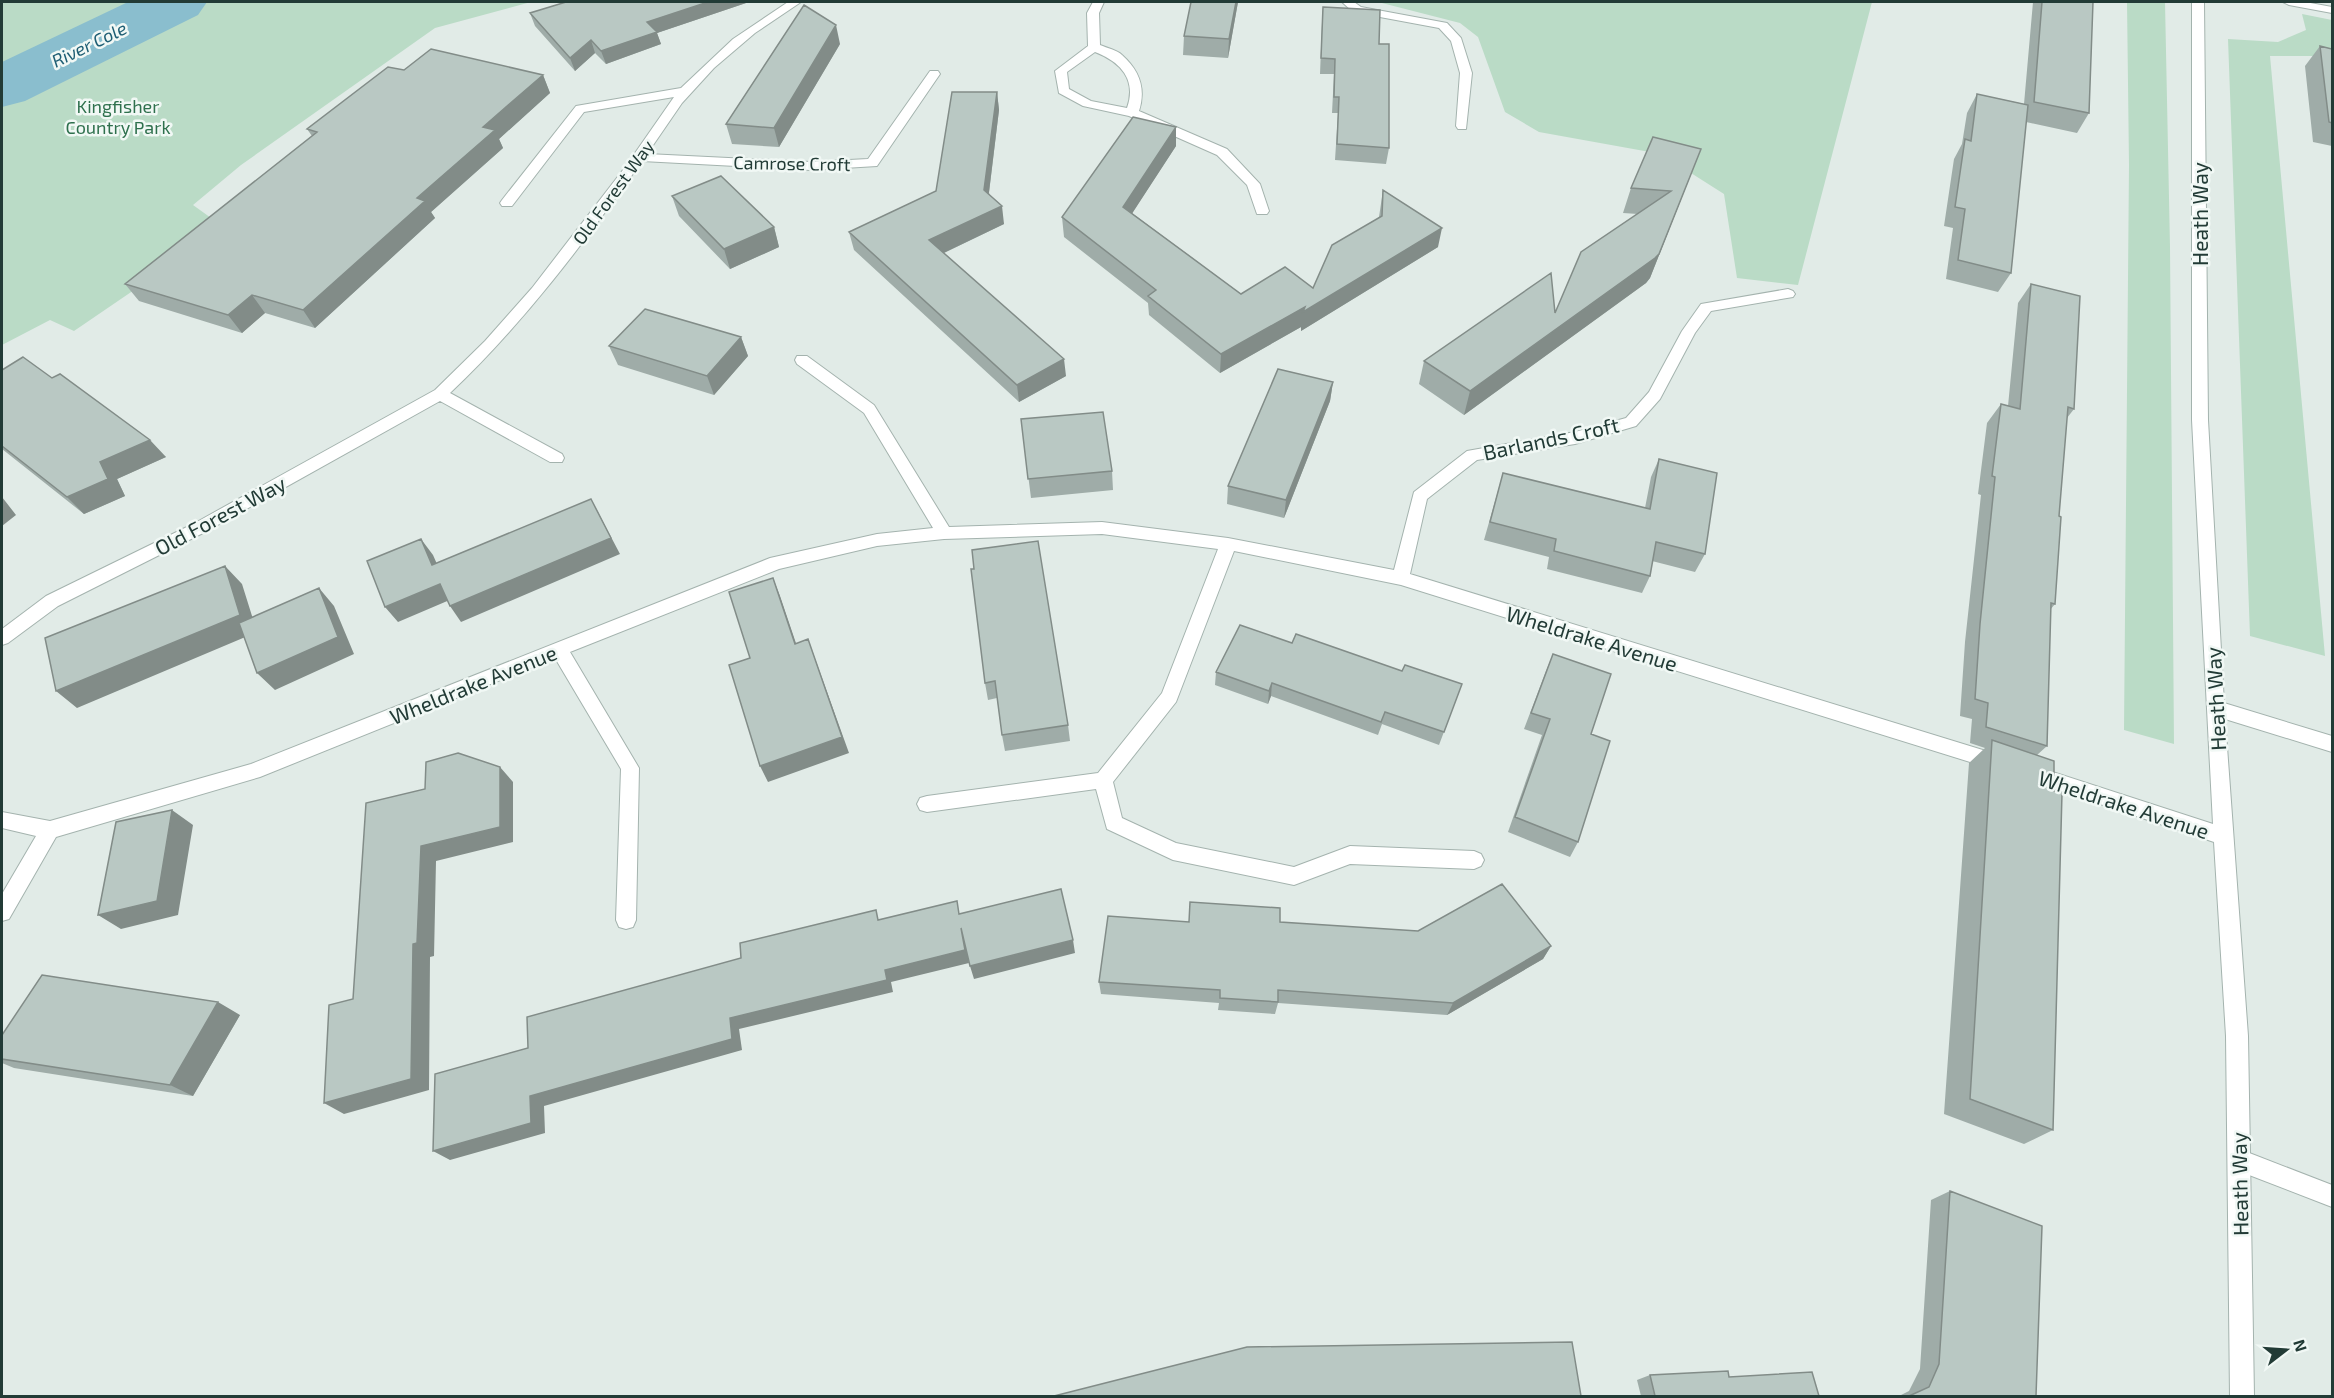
<svg xmlns="http://www.w3.org/2000/svg" width="2334" height="1398" font-family="'Exo 2',sans-serif">
	<style>
		.green { fill: #badbc6 }
		.lines { fill: none; stroke-linecap: round; stroke-linejoin: round }
		.river { fill: #8abece; fill-rule: evenodd }
		.lane-casing { stroke: #a4b3ae; stroke-width: 2 }
		.street-casing { stroke: #a4b3ae; stroke-width: 2 }
		.lane { fill: #fff; fill-rule: evenodd }
		.street { fill: #fff; fill-rule: evenodd }
		.wall { fill: #9faca8 }
		.shaded-wall { fill: #828c88 }
		.building { fill: #b9c8c3; stroke: #828c88; stroke-width: 1.5 }
		.labels { text-anchor: middle; dominant-baseline: central; stroke-width: 5; stroke-linejoin: round; paint-order: stroke }
		.far-water-label { font-size: 18px; font-style: italic; fill: #1e5e74; stroke: #f1f8f5 }
		.far-park-label { font-size: 18px; fill: #2e704d; stroke: #f1f8f5 }
		.far-street-label { font-size: 18px; fill: #223b36; stroke: #f1f8f5 }
		.street-label { font-size: 21px; fill: #223b36; stroke: #f1f8f5 }
	</style>
	<rect width="100%" height="100%" fill="#e1ebe7"/>
	<path class="green" d="M2,2H531L435,28L241,165L193,205L225,228L74,331L50,320L2,345Z
		M1378,2H1872L1798,285L1737,278L1724,194L1661,154L1539,132L1505,112L1478,37L1460,23Z
		M2127,2H2165L2170,247L2174,744L2124,730L2129,165Z
		M2302,14L2332,20V51L2321,56H2270L2325,656L2250,636L2228,39L2278,42L2306,30Z"/>
	<g class="lines">
		<path class="river" d="M128,2H207L198,15L25,101L2,107V62Z"/>
		<defs>
			<path id="lane" d="M2239,1149L2332,1185V1207L2231,1168L2228,1160L2231,1152Z"/>
			<path id="street" d="M788,2H801L755,33L714,68L682,103L647,154L811,162L868,159L930,71H938L940,74L877,166L811,170L642,161C584,243 523,324 450,393L562,454L564,458L562,462H550L440,401L207,531L58,606L8,643L2,645V629L46,596L195,523L435,390L485,341L532,288L626,166L674,97L584,112L512,206H502L500,203L502,200L576,106L681,88L733,39Z
				M1093,2H1104L1099,13L1100,45C1107,48 1117,50 1122,55C1140,71 1146,89 1139,111L1227,149L1260,184L1269,211L1267,214H1257L1247,185L1217,155L1129,116L1083,106L1059,93L1055,71L1088,46L1087,13ZM1095,52C1121,62 1137,80 1127,108L1091,101L1069,89L1067,72Z
				M1342,2H1354L1361,7L1447,23L1461,38L1472,73L1466,129H1458L1456,126L1460,73L1451,41L1439,28L1353,12Z
				M2192,2H2204L2208,420L2224,703L2332,736V752L2225,719L2248,1036L2254,1396H2230L2226,1036L2214,842L2031,781L2024,779L2022,773L2024,767L2031,765L2213,824L2192,420Z
				M2283,2H2305L2332,7V13L2289,5Z
				M1788,289L1793,291L1795,294L1793,297L1711,311L1695,333L1660,399L1636,426L1575,444L1477,460L1427,499L1410,574L1999,755L2006,757L2008,763L2006,769L1999,771L1401,585L1234,551L1176,702L1113,782L1122,818L1176,843L1294,867L1350,846L1474,851L1481,854L1484,860L1481,866L1474,869L1350,864L1294,885L1173,860L1107,829L1096,789L927,812L920,810L917,804L920,798L927,796L1098,773L1162,693L1218,549L1102,534L944,539L877,546L779,569L570,652L639,768L636,920L633,927L626,929L619,927L616,920L621,769L555,658L260,777L56,837L9,919L2,921V894L36,836L2,828V812L50,821L251,764L770,558L877,534L933,528L864,413L797,364L795,360L797,356H807L874,405L949,527L1102,522L1228,538L1394,570L1414,492L1467,451L1575,432L1626,418L1649,392L1682,331L1701,304Z"/>
		</defs>
		<use href="#lane" class="lane-casing"/>
		<use href="#street" class="street-casing"/>
		<use href="#lane" class="lane"/>
		<use href="#street" class="street"/>
	</g>
	<path class="wall" d="M566,2H749L657,33L661,44L606,64L595,53L575,71L535,26L530,13Z
		M1191,2H1238L1228,58L1183,55L1184,36Z
		M2033,2H2093L2089,113L2077,133L2026,122L2011,273L1998,292L1946,279L1953,228L1944,226L1954,159L1962,144L1967,113L1977,94L2024,104Z
		M1323,7L1379,44L1389,148L1386,164L1335,160L1338,113H1332L1334,74H1320L1322,23Z
		M840,44L779,147L732,144L726,124Z
		M2320,46L2332,49V146L2313,142L2305,66Z
		M404,70L543,75L550,93L499,139L503,148L431,212L435,218L315,328L265,313L242,333L139,301L125,284L312,136L307,129Z
		M997,92L999,110L989,193L1004,224L944,253L1066,376L1019,402L854,250L849,232L936,191Z
		M1176,127V146L1132,213L1241,294L1313,288L1379,217L1383,190L1438,247L1301,331V327L1220,373L1149,315L1148,303L1064,237L1062,217Z
		M1701,149L1650,278L1646,283L1464,415L1419,384L1424,361L1555,313L1638,214L1623,213L1631,188Z
		M672,196L774,227L779,247L730,269L679,216Z
		M2031,284L2074,409L2067,418L2059,516L2055,604L2050,610L2047,746L2037,755L2054,791L2053,1130L2024,1144L1944,1114L1969,763L1985,748L1970,743L1972,719L1960,716L1965,642L1981,495L1978,494L1987,423L2001,404L2008,406L2018,303Z
		M741,337L748,356L714,395L618,365L609,346Z
		M2,370L52,378L166,457L117,479L125,496L84,514L2,449Z
		M1333,382L1330,401L1284,518L1227,504L1228,486Z
		M1021,419L1112,471L1113,490L1031,498Z
		M1659,459L1705,554L1695,572L1652,561L1650,576L1642,593L1547,569L1549,557L1484,540L1503,473L1645,508L1651,477Z
		M971,569L1068,725L1070,741L1005,751L1002,735L997,698L988,700L985,683Z
		M1292,643L1402,671L1462,684L1439,745L1382,724L1378,735L1271,696L1268,704L1215,685L1216,672Z
		M1553,654L1591,734L1578,842L1570,857L1508,832L1542,735L1524,729L1546,671Z
		M1189,922H1280L1551,946L1543,959L1447,1015L1278,1003L1275,1014L1218,1010L1219,1003L1101,994L1099,982Z
		M240,1015L193,1096L14,1068L2,1063V1035Z
		M1950,1191L2036,1396H1899L1909,1391L1920,1369L1931,1200Z
		M1650,1375L1819,1396H1641L1637,1380Z"/>
	<path class="shaded-wall" d="M708,2H749L657,33L661,44L606,64L601,51L647,22Z
		M1236,2H1238L1228,58L1229,39Z
		M836,25L840,44L779,147L774,128Z
		M591,40L595,53L575,71L570,58Z
		M543,75L550,93L499,139L503,148L431,212L435,218L315,328L303,310L417,198L483,127Z
		M997,92L999,110L987,208L984,190Z
		M1176,127V146L1124,226L1123,207Z
		M1701,149L1650,278L1646,283L1464,415L1470,391L1655,258Z
		M1002,206L1004,224L933,258L929,240Z
		M774,227L779,247L730,269L724,249Z
		M1442,228L1438,247L1301,331V327L1220,373L1221,354Z
		M252,295L265,313L242,333L228,315Z
		M741,337L748,356L714,395L707,376Z
		M1064,359L1066,376L1019,402L1017,385Z
		M1333,382L1330,401L1284,518L1286,500Z
		M150,440L166,457L117,479L125,496L84,514L67,497L100,462Z
		M2,497L16,515L2,526Z
		M591,499L620,554L461,622L450,606Z
		M421,539L433,555L444,580L432,565Z
		M225,566L242,584L257,632L77,708L56,691Z
		M773,578L780,596L802,661L795,644Z
		M440,584L452,599L398,622L385,607Z
		M319,588L334,606L354,654L275,690L257,673Z
		M808,639L849,753L768,782L760,766Z
		M1272,683L1271,696L1268,704L1269,691Z
		M500,767L513,782V842L436,861L434,956L430,957L429,1090L344,1114L324,1103L421,846Z
		M172,810L193,825L178,915L121,929L98,915Z
		M961,928L965,941L969,963L891,982L893,992L739,1029L742,1050L544,1106L545,1133L450,1160L433,1151L530,1096L730,1018L885,970Z
		M1073,940L1075,953L974,979L970,966Z
		M1551,946L1543,959L1447,1015L1453,1003Z
		M218,1002L240,1015L193,1096L170,1085Z"/>
	<path class="building" d="M566,2H708L647,22L657,32L601,51L591,40L570,58L530,13Z
		M1191,2H1236L1229,39L1184,36Z
		M2042,2H2093L2089,113L2034,102Z
		M804,5L836,25L774,128L726,124Z
		M1323,7L1380,10L1379,44H1389V148L1337,144L1339,97H1334L1335,59L1321,58Z
		M2320,46L2332,49V123L2329,122Z
		M431,49L543,75L483,127L495,130L417,198L425,201L303,310L252,295L228,315L125,284L317,132L307,129L388,67L404,70Z
		M952,92H997L984,190L1002,206L929,240L1064,359L1017,385L849,232L936,191Z
		M1977,94L2028,105L2011,273L1958,260L1965,209L1955,207L1965,139L1971,141Z
		M1133,117L1176,127L1123,207L1241,294L1285,267L1313,288L1332,245L1382,216L1383,190L1442,228L1303,312L1305,307L1221,354L1148,296L1156,290L1062,217Z
		M1653,137L1701,149L1659,254L1655,258L1470,391L1424,361L1551,273L1555,313L1581,252L1671,191L1631,188Z
		M721,176L774,227L724,249L672,196Z
		M2031,284L2080,296L2074,409L2068,407L2059,516L2061,517L2055,604L2051,603L2047,746L1986,727L1988,703L1975,699L1980,624L1995,477L1992,476L2001,404L2020,409Z
		M645,309L741,337L707,376L609,346Z
		M23,357L52,378L60,374L150,440L100,462L108,479L67,497L2,446V370Z
		M1278,369L1333,382L1286,500L1228,486Z
		M1103,412L1112,471L1028,479L1021,419Z
		M1659,459L1717,473L1705,554L1656,542L1650,576L1554,551L1556,539L1490,522L1503,473L1650,509Z
		M591,499L611,538L450,606L440,584L385,607L367,561L421,539L432,565Z
		M1038,541L1068,725L1002,735L995,681L985,683L971,569H974L972,550Z
		M225,566L240,615L56,691L45,638Z
		M773,578L795,644L808,639L842,737L760,766L729,665L750,658L729,592Z
		M319,588L338,637L257,673L239,623Z
		M1240,625L1292,643L1296,634L1402,671L1405,665L1462,684L1444,732L1385,712L1381,722L1272,683L1269,691L1216,672Z
		M1553,654L1611,674L1591,734L1610,741L1578,842L1515,817L1550,719L1531,713Z
		M1992,740L2054,761V791L2062,793L2053,1130L1970,1099Z
		M458,753L500,767V827L421,846L417,943L413,944L411,1079L324,1103L329,1005L353,999L366,803L425,789L426,762Z
		M172,810L157,901L98,915L116,822Z
		M1502,884L1551,946L1453,1003L1278,990V1002L1220,998V990L1099,982L1108,916L1189,922L1190,902L1280,908V922L1418,931Z
		M1061,889L1073,940L970,966L961,928L965,950L885,970L887,980L730,1018L732,1039L530,1096L531,1123L433,1151L435,1074L528,1048L527,1017L741,958L740,943L876,910L878,920L957,901L959,914Z
		M42,975L218,1002L170,1085L2,1059V1035Z
		M1950,1191L2042,1226L2036,1396H1909L1929,1387L1939,1364Z
		M1572,1342L1581,1396H1054L1247,1347Z
		M1728,1371L1729,1377L1812,1372L1819,1396H1655L1650,1375Z"/>
	<g class="labels">
		<g class="far-water-label">
			<text transform="translate(89 44) rotate(-26)">River Cole</text>
		</g>
		<g class="far-park-label">
			<text x="118" y="106">Kingfisher<tspan x="118" dy="21">Country Park</tspan></text>
		</g>
		<g class="far-street-label">
			<text transform="translate(792 163) rotate(1)">Camrose Croft</text>
			<text transform="translate(613 192) rotate(-54)">Old Forest Way</text>
		</g>
		<g class="street-label">
			<text transform="translate(2199 214) rotate(-90)">Heath Way</text>
			<text transform="translate(1551 438) rotate(-12)">Barlands Croft</text>
			<text transform="translate(220 515) rotate(-28)">Old Forest Way</text>
			<text transform="translate(1592 638) rotate(17)">Wheldrake Avenue</text>
			<text transform="translate(473 684) rotate(-22)">Wheldrake Avenue</text>
			<text transform="translate(2215 699) rotate(-93)">Heath Way</text>
			<text transform="translate(2124 804) rotate(18)">Wheldrake Avenue</text>
			<text transform="translate(2239 1184) rotate(-91)">Heath Way</text>
		</g>
	</g>
	<rect width="2334" height="1398" fill="none" stroke="#223b36" stroke-width="6"/>
	<g transform="translate(2286 1350) rotate(73)" stroke="#f1f8f5" stroke-width="4.5" paint-order="stroke">
	<path d="M0-4.5L10 22L0 15L-10 22Z" fill="#223b36"/>
	<text y="-9" font-size="16" font-weight="bold" text-anchor="middle" fill="#223b36">N</text>
	</g>
</svg>
